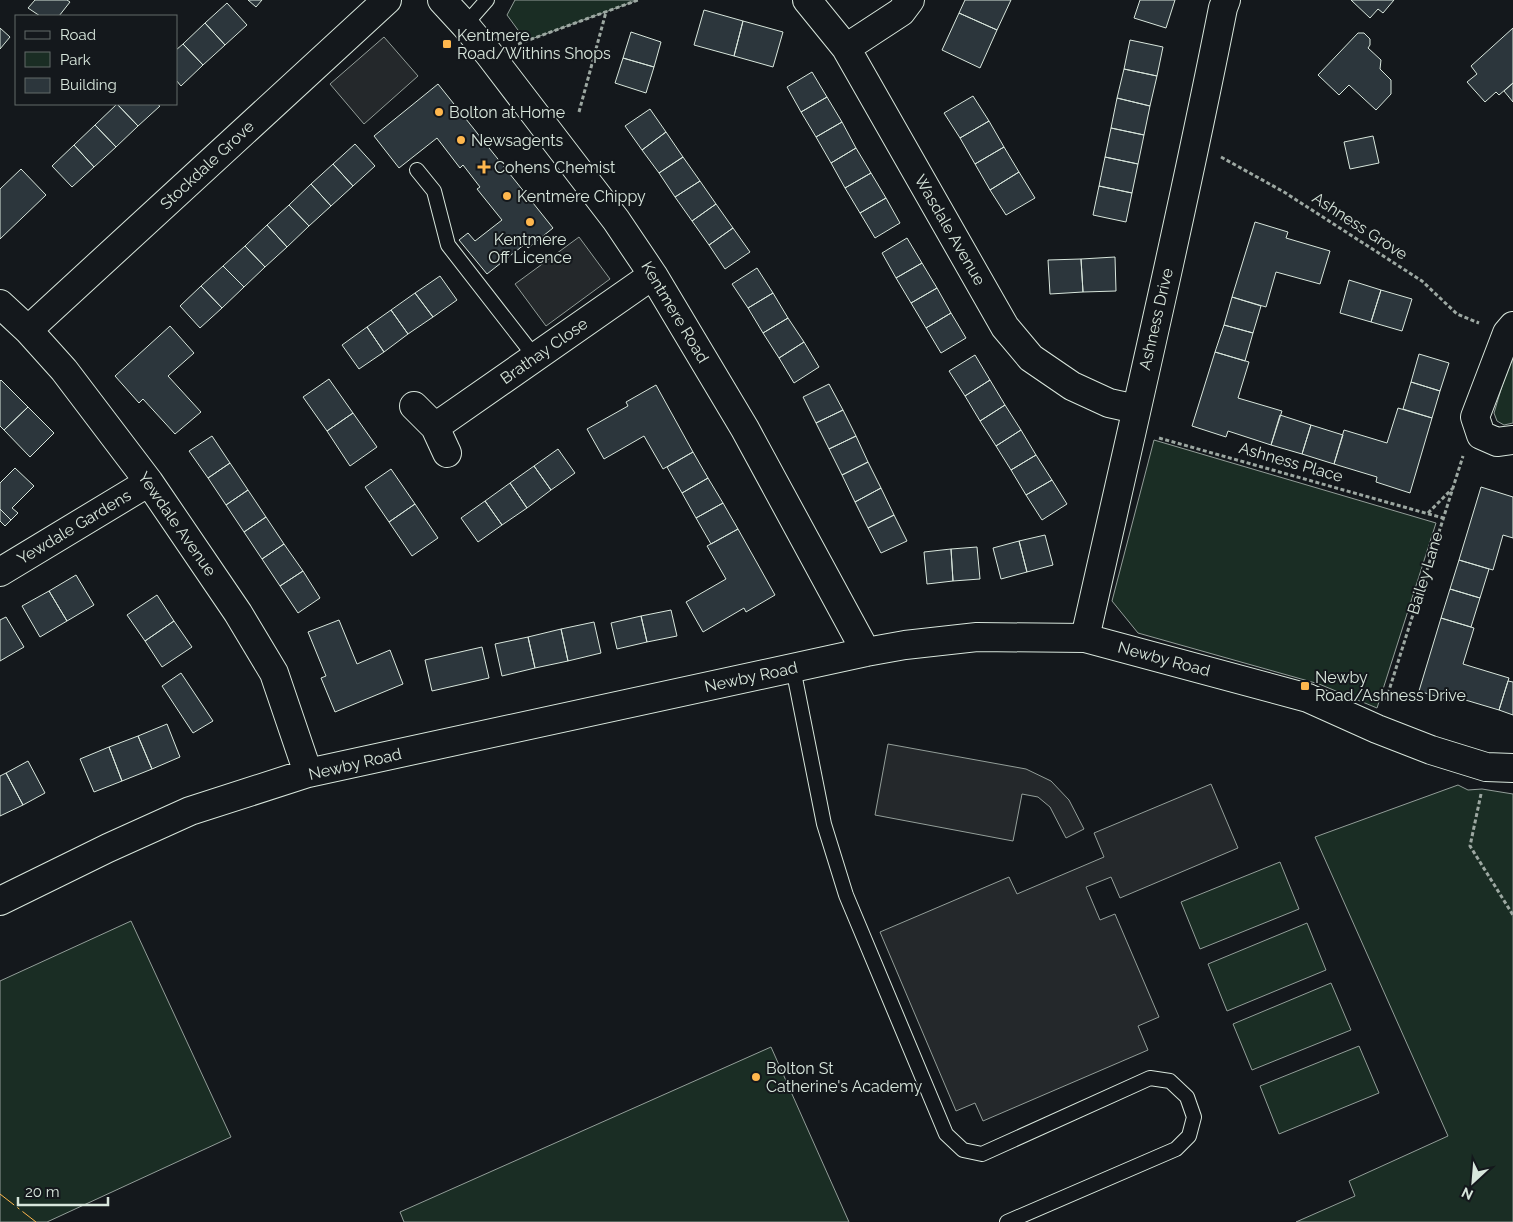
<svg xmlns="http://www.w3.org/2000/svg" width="1513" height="1222" font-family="Raleway,sans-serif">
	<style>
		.green { fill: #1a2d24; stroke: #939e99 }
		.parking { fill: #24282b; stroke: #939e99 }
		.building { fill: #2c363c; stroke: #d8e6dc }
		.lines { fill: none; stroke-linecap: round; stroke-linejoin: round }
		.lane-casing { stroke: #d8e6dc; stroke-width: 16 }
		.street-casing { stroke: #d8e6dc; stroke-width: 30 }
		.path { stroke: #9da8a2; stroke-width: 3; stroke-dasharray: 4 2.5; stroke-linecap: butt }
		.lane { stroke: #14181c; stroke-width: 14 }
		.street { stroke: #14181c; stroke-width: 28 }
		.power { stroke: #ffb74d; stroke-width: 1; stroke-dasharray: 18 4 2.5 4; stroke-linecap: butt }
		.poi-dot { fill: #ffb74d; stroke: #14181c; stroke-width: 2 }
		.labels { text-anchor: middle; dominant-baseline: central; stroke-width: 4; stroke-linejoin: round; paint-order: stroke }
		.poi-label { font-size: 16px; fill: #d8e6dc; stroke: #14181c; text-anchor: start }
		.street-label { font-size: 16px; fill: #d8e6dc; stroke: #14181c }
	</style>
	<rect width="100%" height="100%" fill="#14181c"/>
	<path class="green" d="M515,0H638L526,41L507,15Z
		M1513,349V423L1504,425L1497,421L1494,413Z
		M1154,440L1436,523L1377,708L1319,684L1138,633L1112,601Z
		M1458,785L1468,790L1482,789L1513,794V1222H1296L1355,1196L1349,1181L1448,1136L1315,837Z
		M1280,862L1299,909L1200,949L1181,902Z
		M131,921L231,1137L47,1222H0V981Z
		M1307,923L1326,970L1227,1011L1208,964Z
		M1331,983L1351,1030L1252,1070L1233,1024Z
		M1359,1046L1379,1093L1279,1134L1260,1086Z
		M771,1047L849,1222H404L400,1212Z"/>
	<path class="parking" d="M384,37L418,76L364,124L330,84Z
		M579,237L610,279L546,326L515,284Z
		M888,744L1026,769L1051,781L1069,800L1084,829L1066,838L1050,807L1038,797L1022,794L1013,841L875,815Z
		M1211,784L1238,848L1120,898L1111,877L1086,887L1100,920L1115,914L1159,1017L1138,1026L1148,1050L983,1121L975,1103L956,1111L880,932L1009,877L1017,894L1104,857L1094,833Z"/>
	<path class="building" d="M35,0H67L70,2L59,16H40L28,8Z
		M248,0H262L256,7Z
		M965,0H1011L997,30L959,13Z
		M1140,0H1175L1166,28L1134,18Z
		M1351,0H1394L1383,13L1378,9L1370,18Z
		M227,3L247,25L225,45L205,23Z
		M704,10L743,21L734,56L694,45Z
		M959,13L997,30L980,68L942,50Z
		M743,21L783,32L773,67L734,56Z
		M205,23L225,45L203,65L183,44Z
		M0,28L10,37L0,49Z
		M1513,28V83L1499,95L1496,92L1485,102L1467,82L1477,74L1471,66Z
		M631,32L661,42L654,67L623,58Z
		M1358,33H1364L1370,39V45L1368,48L1381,60L1380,69L1391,80V94L1376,110L1349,85L1339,95L1318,75Z
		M1130,40L1163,47L1157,76L1124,69Z
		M183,44L203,65L181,86L176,80V50Z
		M623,58L654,67L646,93L615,83Z
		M1124,69L1157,76L1150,106L1117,98Z
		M812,72L827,97L801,112L787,87Z
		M1513,83V102L1504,91Z
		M438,84L553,228L528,248L525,244L487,274L459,240L468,233L475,241L502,220L477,189L480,187L463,165L460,168L437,138L399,168L374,136Z
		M973,96L989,121L960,138L944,113Z
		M827,97L842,122L816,137L801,112Z
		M1117,98L1150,106L1144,135L1111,128Z
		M117,104L138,126L116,147L95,125Z
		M117,104H157L160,106L138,126Z
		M650,109L666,132L642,150L625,126Z
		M989,121L1004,147L975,164L960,138Z
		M842,122L856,148L831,163L816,137Z
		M95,125L116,147L94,167L74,145Z
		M1111,128L1144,135L1138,164L1105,157Z
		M666,132L683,157L659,173L642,150Z
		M1373,136L1379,163L1350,169L1344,142Z
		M355,144L375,166L353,186L333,164Z
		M74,145L94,167L72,187L52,166Z
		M1004,147L1019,172L990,190L975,164Z
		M856,148L871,173L845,188L831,163Z
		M683,157L700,181L675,197L659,173Z
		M1105,157L1138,164L1132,193L1099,186Z
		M333,164L353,186L331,206L311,184Z
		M21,169L46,195L0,239V189Z
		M1019,172L1035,198L1006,215L990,190Z
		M871,173L886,198L860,213L845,188Z
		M700,181L716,204L692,221L675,197Z
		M311,184L331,206L309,226L289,205Z
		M1099,186L1132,193L1126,222L1093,215Z
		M886,198L900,223L875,238L860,213Z
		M716,204L733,228L709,245L692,221Z
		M289,205L309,226L287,247L267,225Z
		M1255,222L1288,232L1286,238L1330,251L1320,284L1276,272L1266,307L1232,297Z
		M267,225L287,247L265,267L245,246Z
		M733,228L750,252L725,269L709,245Z
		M907,238L922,263L896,278L882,253Z
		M245,246L265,267L244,287L223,266Z
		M1115,257L1116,291L1083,292L1081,259Z
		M1081,259L1083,292L1050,294L1048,260Z
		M922,263L937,288L911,303L896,278Z
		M223,266L244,287L222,308L201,286Z
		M757,268L773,293L748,308L732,284Z
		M440,276L457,300L433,317L415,293Z
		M1349,280L1381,290L1371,322L1340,313Z
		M201,286L222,308L200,328L180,306Z
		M937,288L951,313L926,328L911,303Z
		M1381,290L1412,299L1402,331L1371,322Z
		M415,293L433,317L408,334L391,310Z
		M773,293L788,318L763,333L748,308Z
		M1232,297L1261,306L1253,333L1224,325Z
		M391,310L408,334L384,352L367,327Z
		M951,313L966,338L941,353L926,328Z
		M788,318L804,342L779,358L763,333Z
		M1224,325L1253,333L1245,361L1215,352Z
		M170,326L194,353L168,376L201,412L175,434L143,399L139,403L115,376Z
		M367,327L384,352L359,369L342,345Z
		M804,342L819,367L794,383L779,358Z
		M1215,352L1249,362L1238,398L1282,411L1271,445L1228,431L1226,437L1192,426Z
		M1419,354L1449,363L1440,391L1411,382Z
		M975,355L990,380L965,396L949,371Z
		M329,379L353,413L327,431L303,397Z
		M1,380L28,407L4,430L0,426V381Z
		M990,380L1005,405L980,421L965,396Z
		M1411,382L1440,391L1432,418L1403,409Z
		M829,384L843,410L816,423L803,397Z
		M656,385L693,452L663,469L644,436L604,459L587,429L628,406L626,402Z
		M1005,405L1021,430L996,446L980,421Z
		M28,407L54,433L30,457L4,430Z
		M1398,408L1432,418L1410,493L1376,482L1377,477L1334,464L1344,430L1387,443Z
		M843,410L856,436L829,449L816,423Z
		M353,413L377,447L350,466L327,431Z
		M1280,415L1311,425L1302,454L1271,445Z
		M1311,425L1343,435L1334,464L1302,454Z
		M1021,430L1036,455L1011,470L996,446Z
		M212,436L230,463L208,478L189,451Z
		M856,436L868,462L842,475L829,449Z
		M558,449L575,473L551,490L534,466Z
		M693,452L708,478L682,493L667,467Z
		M1036,455L1052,480L1026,495L1011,470Z
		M868,462L881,488L855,502L842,475Z
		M230,463L248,490L226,505L208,478Z
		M534,466L551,490L527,508L510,483Z
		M15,468L34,486L12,508L18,513L11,520L0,509V483Z
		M391,469L415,504L389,522L365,487Z
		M708,478L723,503L696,518L682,493Z
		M1052,480L1067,504L1042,520L1026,495Z
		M510,483L527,508L502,525L485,501Z
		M1481,487L1513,497V538L1503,535L1493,570L1459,560Z
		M881,488L894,515L868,528L855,502Z
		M248,490L266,517L244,532L226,505Z
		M485,501L502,525L478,542L461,518Z
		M723,503L738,529L711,544L696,518Z
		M415,504L438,538L412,556L389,522Z
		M0,509L11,520L5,526L0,521Z
		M894,515L907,541L881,553L868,528Z
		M266,517L284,544L262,559L244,532Z
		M738,529L775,595L746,612L744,608L703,632L686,602L726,579L707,546Z
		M1045,535L1053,565L1027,572L1019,541Z
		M1019,541L1027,572L1001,579L993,548Z
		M284,544L303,571L280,586L262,559Z
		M977,547L980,579L953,581L951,549Z
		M951,549L953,581L927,584L924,552Z
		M1459,560L1489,569L1480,598L1450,589Z
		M303,571L320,598L298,613L280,586Z
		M76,575L94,605L67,621L49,591Z
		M1450,589L1480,598L1471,627L1441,618Z
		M49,591L67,621L40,637L22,606Z
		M157,595L174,621L145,641L127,615Z
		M671,610L677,636L647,642L641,616Z
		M641,616L647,642L617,649L611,623Z
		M6,617L24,647L0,661V620Z
		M1441,618L1474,628L1463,664L1509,678L1499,710L1452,696L1451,701L1419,691Z
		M339,620L357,664L390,650L403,684L335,712L321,678L326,676L308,632Z
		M174,621L192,647L162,667L145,641Z
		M594,622L601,653L568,661L561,629Z
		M561,629L568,661L535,668L528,637Z
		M528,637L535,668L502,676L495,644Z
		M482,647L489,678L432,691L425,660Z
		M181,673L213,721L193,733L162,686Z
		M1508,681L1513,682V715L1499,710Z
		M167,724L180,757L152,769L138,736Z
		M138,736L152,769L122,781L109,747Z
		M109,747L122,781L94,792L80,759Z
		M28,761L45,793L23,805L6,773Z
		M6,773L23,805L0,816V776Z"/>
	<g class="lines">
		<defs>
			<path id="lane" d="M465,25L487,0
				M417,170L434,191L448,245L535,357
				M793,668L824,824L846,895L946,1134L963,1150L982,1154L1150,1078L1170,1081L1187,1097L1194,1117L1189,1136L1176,1149L1007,1222"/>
			<path id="street" d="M442,0L465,25L489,54L616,220L653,275L745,429L866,652
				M807,0L846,48L1005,327L1031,358L1072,386L1109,403L1136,409
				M846,48L901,12L910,0
				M0,304L28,330L64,370L149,482L238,613L274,673L308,773
				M1513,326L1507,333L1475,417L1481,435L1497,442L1513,440
				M28,330L387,0
				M414,406L435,427L447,453
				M435,427L653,275
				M0,572L149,482
				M1085,638C1132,429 1181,219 1223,8L1226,0
				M0,901L108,848L190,811L308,773L866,652L905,645L977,637L1085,638L1308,698L1377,729L1431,750L1486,767L1513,768"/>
		</defs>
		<use href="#lane" class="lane-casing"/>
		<use href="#street" class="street-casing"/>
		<path class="path" d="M518,44L638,0
			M579,112L606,12
			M1221,157L1284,192L1422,281L1457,314L1479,323
			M1159,438L1443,518
			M1428,513L1452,489
			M1386,700L1463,456
			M1481,794L1470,846L1513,915"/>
		<use href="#lane" class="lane"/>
		<use href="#street" class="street"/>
		<path class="power" d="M0,1194L36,1222"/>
	</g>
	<g class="poi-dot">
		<rect x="442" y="39" width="10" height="10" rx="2.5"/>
		<circle cx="439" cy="112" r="5"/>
		<circle cx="461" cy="140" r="5"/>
		<path d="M481.5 159.5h5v5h5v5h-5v5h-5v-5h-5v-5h5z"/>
		<circle cx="507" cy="196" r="5"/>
		<circle cx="530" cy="222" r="5"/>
		<rect x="1300" y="681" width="10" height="10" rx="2.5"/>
		<circle cx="756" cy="1077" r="5"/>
	</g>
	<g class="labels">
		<g class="poi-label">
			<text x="457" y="35">Kentmere<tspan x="457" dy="18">Road/Withins Shops</tspan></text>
			<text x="449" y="112">Bolton at Home</text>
			<text x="471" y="140">Newsagents</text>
			<text x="494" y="167">Cohens Chemist</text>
			<text x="517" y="196">Kentmere Chippy</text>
			<text x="530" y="239" text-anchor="middle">Kentmere<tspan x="530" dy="18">Off Licence</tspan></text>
			<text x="1315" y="677">Newby<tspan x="1315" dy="18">Road/Ashness Drive</tspan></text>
			<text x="766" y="1068">Bolton St<tspan x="766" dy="18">Catherine's Academy</tspan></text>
		</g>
		<g class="street-label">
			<text transform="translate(207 165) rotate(-43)">Stockdale Grove</text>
			<text transform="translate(1360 226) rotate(33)">Ashness Grove</text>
			<text transform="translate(950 230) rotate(60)">Wasdale Avenue</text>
			<text transform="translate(675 312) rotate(59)">Kentmere Road</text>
			<text transform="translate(1156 319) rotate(-77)">Ashness Drive</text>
			<text transform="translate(544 351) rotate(-35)">Brathay Close</text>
			<text transform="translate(1291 462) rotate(16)">Ashness Place</text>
			<text transform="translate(177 524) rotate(55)">Yewdale Avenue</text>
			<text transform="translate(74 527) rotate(-31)">Yewdale Gardens</text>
			<text transform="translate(1425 573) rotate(-73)">Bailey Lane</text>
			<text transform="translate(1164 659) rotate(15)">Newby Road</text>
			<text transform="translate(751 677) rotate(-12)">Newby Road</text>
			<text transform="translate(355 764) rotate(-13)">Newby Road</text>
		</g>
	</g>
	<rect x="15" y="15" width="162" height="90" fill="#14181c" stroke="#626a69"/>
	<rect x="25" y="31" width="25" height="8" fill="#14181c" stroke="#626a69"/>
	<text x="60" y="40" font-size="15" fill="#d8e6dc">Road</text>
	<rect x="25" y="52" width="25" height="15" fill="#1a2d24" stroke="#626a69"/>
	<text x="60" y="65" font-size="15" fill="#d8e6dc">Park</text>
	<rect x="25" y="78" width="25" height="15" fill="#2c363c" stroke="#626a69"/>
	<text x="60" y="90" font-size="15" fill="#d8e6dc">Building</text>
	<g transform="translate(1473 1182) rotate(206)" stroke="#14181c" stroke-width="4" paint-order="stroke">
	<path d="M0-4L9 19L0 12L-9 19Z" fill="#d8e6dc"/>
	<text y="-8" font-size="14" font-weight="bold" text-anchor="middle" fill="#d8e6dc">N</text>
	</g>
	<path d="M18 1197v8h90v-8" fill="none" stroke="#d8e6dc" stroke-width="2.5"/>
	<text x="25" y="1197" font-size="15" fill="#d8e6dc" stroke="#14181c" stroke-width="4" paint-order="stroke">20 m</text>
</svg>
